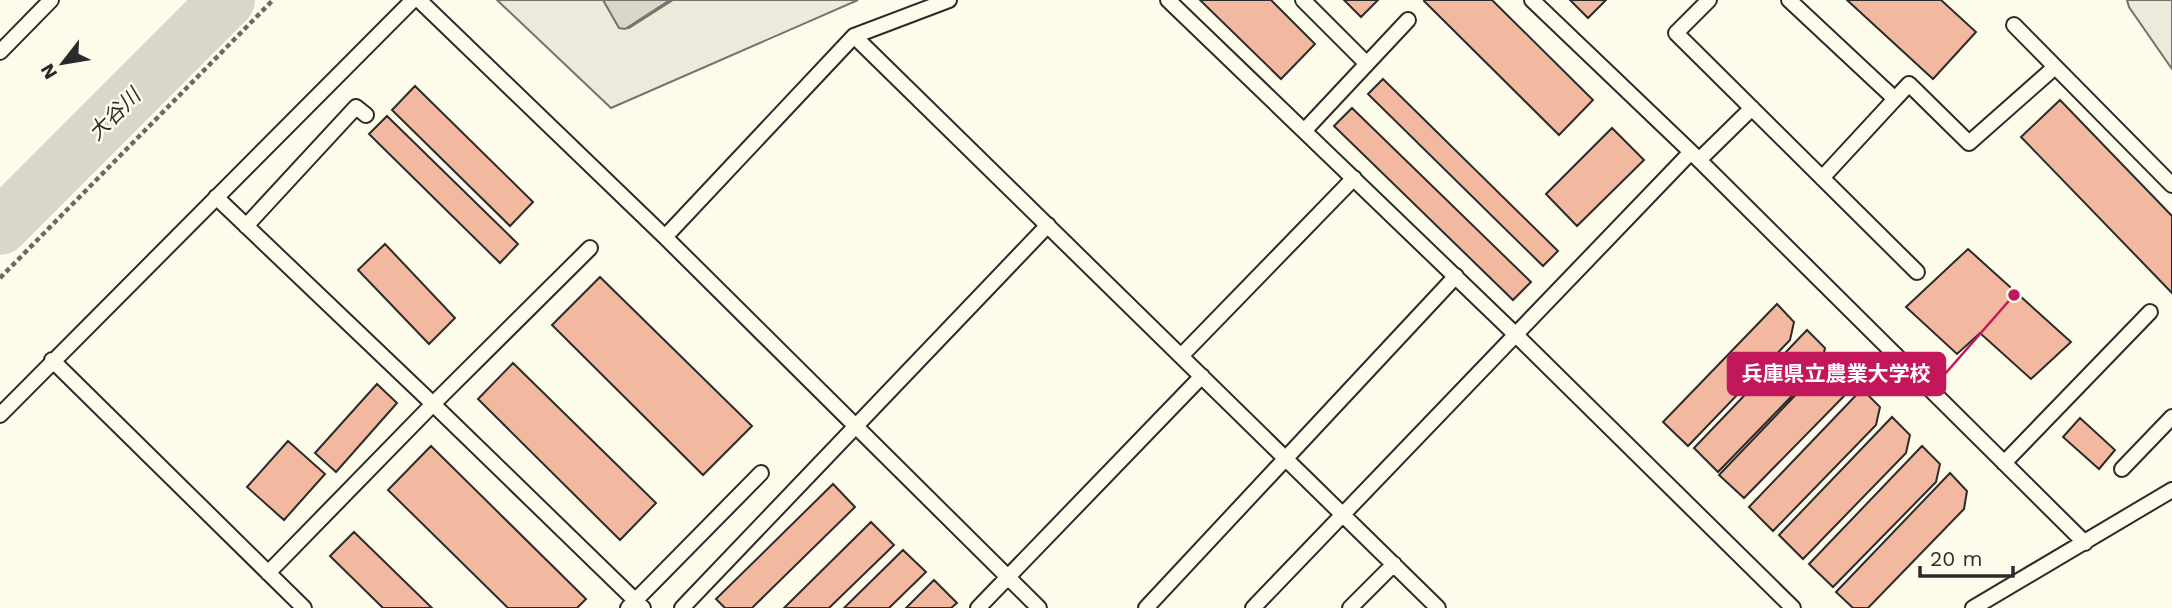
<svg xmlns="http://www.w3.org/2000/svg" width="2172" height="608" font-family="'Work Sans','Noto Sans JP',sans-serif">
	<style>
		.green { fill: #ecebdb; stroke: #74746e; stroke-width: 2 }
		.water { fill: #d8d7c9; stroke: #74746e; stroke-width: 2 }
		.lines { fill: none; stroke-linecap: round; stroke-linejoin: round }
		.river { stroke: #d8d7c9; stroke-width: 56 }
		.building { fill: #f2b8a0; stroke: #2b2b2b; stroke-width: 2 }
		.lane-casing { stroke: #2b2b2b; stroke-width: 18 }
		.path { stroke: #6a6964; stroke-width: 4.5; stroke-dasharray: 5 3.5; stroke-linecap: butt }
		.lane { stroke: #fdfbea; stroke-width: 14 }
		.labels { text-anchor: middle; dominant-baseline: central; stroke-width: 5; stroke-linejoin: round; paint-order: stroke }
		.water-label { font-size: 21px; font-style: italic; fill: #2b2b2b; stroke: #fdfbea }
		.leader { fill: none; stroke: #c2185b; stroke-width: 2.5 }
		.callout-dot { fill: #c2185b; stroke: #fdfbea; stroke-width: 2.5 }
		.callout { fill: #c2185b; stroke: #c2185b; stroke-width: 2.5 }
		.callout-label { font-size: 21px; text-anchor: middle; font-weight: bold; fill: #fff }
	</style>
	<rect width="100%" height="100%" fill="#fdfbea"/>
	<path class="green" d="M497,0H606L623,27L629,28L673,0H858L611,108Z
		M2127,0H2172V69L2129,7Z"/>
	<path class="water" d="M603,0H670L625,29L619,28Z"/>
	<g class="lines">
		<path class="river" d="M0,227L227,0"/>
	</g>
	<path class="building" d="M1200,0H1271L1315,44L1281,79Z
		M1344,0H1378L1361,17Z
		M1425,0H1492L1593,100L1559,135L1424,1Z
		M1570,0H1606L1588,18Z
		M1847,0H1941L1976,32L1933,79Z
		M1383,79L1558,251L1543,266L1368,94Z
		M415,86L533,202L510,226L392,110Z
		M2060,100L2172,216V293L2021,137Z
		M1352,108L1531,282L1513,300L1334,126Z
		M387,116L518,244L500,263L369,134Z
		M1612,128L1644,160L1577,226L1546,194Z
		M385,244L455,318L429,344L358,270Z
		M1968,249L2071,342L2031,379L1980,333L1957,354L1906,307Z
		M600,277L752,426L703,475L552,325Z
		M1777,304L1794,322L1790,340L1688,446L1663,422Z
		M1807,330L1825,348L1821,366L1718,472L1694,448Z
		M1833,356L1850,374L1847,393L1744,498L1719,475Z
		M513,363L656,503L620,540L478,399Z
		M377,384L397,403L336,472L315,453Z
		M1862,389L1880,407L1876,425L1773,531L1749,507Z
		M1892,417L1910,435L1906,453L1803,559L1779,535Z
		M2080,418L2115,450L2099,469L2063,437Z
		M288,441L325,474L284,520L247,487Z
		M431,446L586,599L577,608H508L388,490Z
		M1922,446L1940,464L1936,482L1833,587L1809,564Z
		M1950,473L1967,491L1964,509L1868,608H1853L1836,592Z
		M833,484L855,507L752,608H725L716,599Z
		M871,522L894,545L829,608H784Z
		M354,532L432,608H383L330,556Z
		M903,550L926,572L889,608H844Z
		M934,580L957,603L951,608H906Z"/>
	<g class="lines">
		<defs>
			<path id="lane" d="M419,0L665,237L1039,608
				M1168,0L1516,335L1793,608
				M1303,0L1367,64
				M1532,0L1691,152L2085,543
				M1709,0L1676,33L1917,272
				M1789,0L1895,99L1822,178
				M2014,25L2172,185
				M854,36L1438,608
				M0,52L51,0
				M1895,99L1909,84L1969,143L2055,67
				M1304,131L1408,20
				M1699,160L1752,108
				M216,197L433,404L643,608
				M246,226L356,107L366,115
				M665,237L854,36L949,0
				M1181,356L1354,178
				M52,360L304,608
				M0,415L413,0
				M2004,463L2150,312
				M2122,469L2172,417
				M268,573L433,404L590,248
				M628,608L761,473
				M682,608L1048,225
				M978,608L1202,376
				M1146,608L1456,276
				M1253,608L1691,152
				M1350,608L1394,564
				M1973,608L2172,490"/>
		</defs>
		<use href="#lane" class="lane-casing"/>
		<path class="path" d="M0,278L273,0"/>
		<use href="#lane" class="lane"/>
	</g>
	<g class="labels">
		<g class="water-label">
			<text transform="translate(114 114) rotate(-45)">大谷川</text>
		</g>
	</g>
	<path class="leader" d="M2014 295L1945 374"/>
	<circle class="callout-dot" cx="2014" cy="295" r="7"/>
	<rect class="callout" x="1728" y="353" width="217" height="42" rx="7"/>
	<g class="callout-label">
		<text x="1836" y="381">兵庫県立農業大学校</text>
	</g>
	<g transform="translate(63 63) rotate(239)" stroke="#fdfbea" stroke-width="5" paint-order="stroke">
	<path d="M0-5L12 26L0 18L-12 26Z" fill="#2b2b2b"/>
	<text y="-10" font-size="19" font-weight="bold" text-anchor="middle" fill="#2b2b2b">N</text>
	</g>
	<path d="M1920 566v10h93v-10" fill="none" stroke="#2b2b2b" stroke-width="3.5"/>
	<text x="1930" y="566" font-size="21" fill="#2b2b2b" stroke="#fdfbea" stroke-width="5" paint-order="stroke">20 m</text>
</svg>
